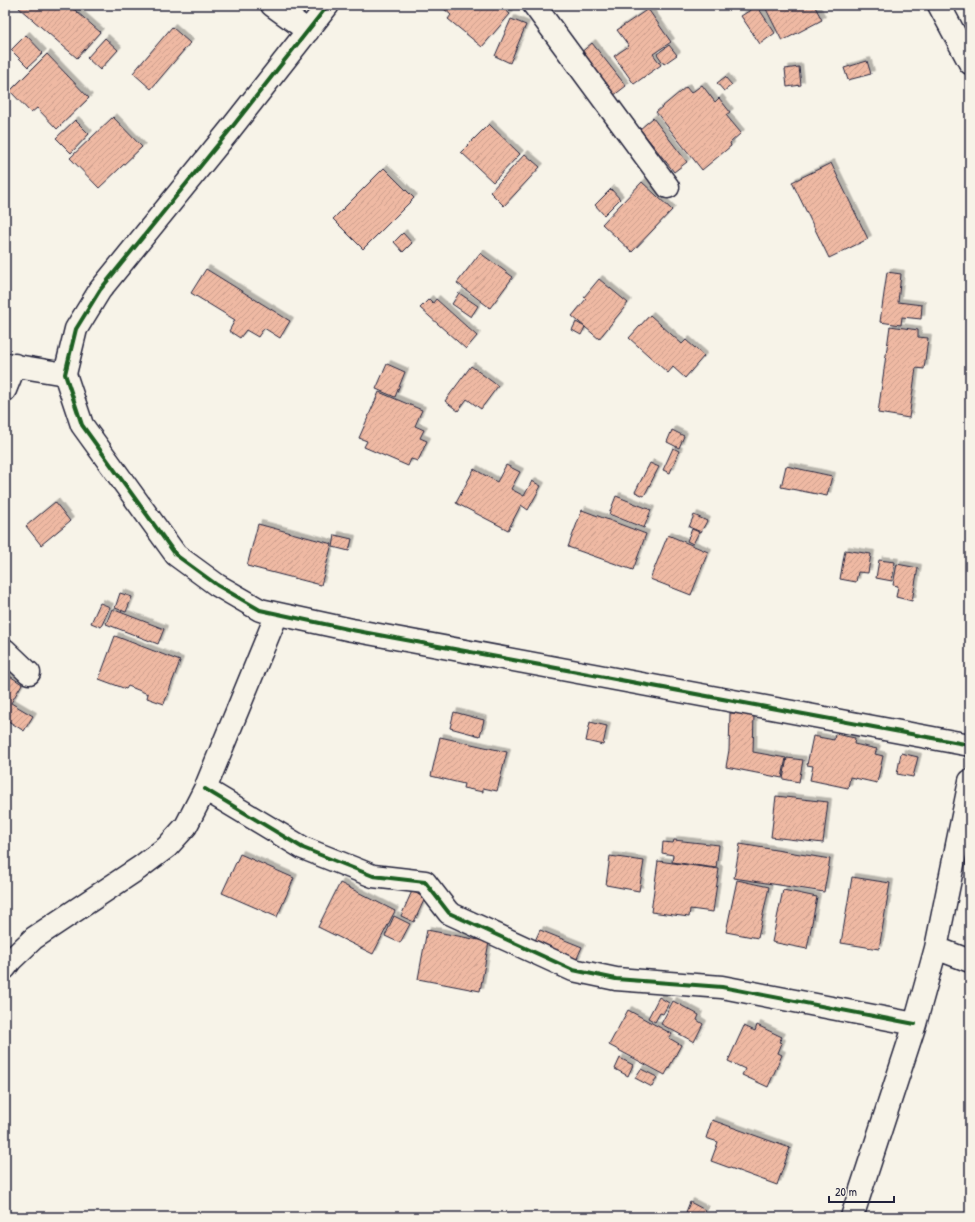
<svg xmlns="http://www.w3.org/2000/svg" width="975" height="1222" font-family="'Patrick Hand',sans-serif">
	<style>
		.building { fill: url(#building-hatch); stroke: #22223b; filter: url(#shadow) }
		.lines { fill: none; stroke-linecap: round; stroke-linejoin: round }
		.minor-casing { stroke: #22223b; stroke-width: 25 }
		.minor { stroke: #f7f3e8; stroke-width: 22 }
		.cycleway-casing { stroke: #f7f3e8; stroke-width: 6 }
		.cycleway { stroke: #1b5e20; stroke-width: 4 }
	</style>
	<defs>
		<pattern id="building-hatch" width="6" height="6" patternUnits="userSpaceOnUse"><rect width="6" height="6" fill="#efb9a3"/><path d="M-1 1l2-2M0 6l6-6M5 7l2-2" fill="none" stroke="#cd9f8d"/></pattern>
		<filter id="shadow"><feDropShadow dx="3.5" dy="-3.5" stdDeviation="0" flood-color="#0004"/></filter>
	</defs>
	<rect width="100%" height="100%" fill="#f7f3e8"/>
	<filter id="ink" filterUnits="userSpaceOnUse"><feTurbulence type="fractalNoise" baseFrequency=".025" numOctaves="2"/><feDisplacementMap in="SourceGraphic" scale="8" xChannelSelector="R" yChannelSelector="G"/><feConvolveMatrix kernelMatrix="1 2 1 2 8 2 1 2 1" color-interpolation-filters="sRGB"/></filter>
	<g filter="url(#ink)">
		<path class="building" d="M22,5H69L100,32L77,58L19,8Z
			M445,5H499L510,14L482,47L448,19L451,15L443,8Z
			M764,5H814L822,20L782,41Z
			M757,6L775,33L760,44L741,16Z
			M648,9L671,42L653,54L661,65L634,84L614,56L629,46L617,30Z
			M511,19L526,25L510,63L495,56Z
			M172,27L190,43L151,89L133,73Z
			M26,35L43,53L28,67L11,50Z
			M105,38L118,50L100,70L87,58Z
			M592,43L626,86L613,96L579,54Z
			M669,45L677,55L664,64L657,54Z
			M47,54L89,98L57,129L37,108L31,113L10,91Z
			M867,61L871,74L848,80L844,68Z
			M799,67L801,85L787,87L785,69Z
			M725,77L732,85L724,91L717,83Z
			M702,85L715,102L719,98L730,112L726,115L741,133L730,143L731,146L702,170L656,112L686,87L691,93Z
			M113,117L142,147L99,188L70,158Z
			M653,118L687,162L674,172L640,129Z
			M75,120L89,134L71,153L56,138Z
			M489,124L520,154L493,182L461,152Z
			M525,154L540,167L504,206L490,192Z
			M831,163L868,239L829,258L792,182Z
			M384,168L414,198L363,249L333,219Z
			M642,182L672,210L632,252L602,224Z
			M611,189L620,199L604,215L595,205Z
			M403,233L412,243L403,252L394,242Z
			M480,253L513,277L490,308L457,283Z
			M206,269L290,321L280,338L264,328L258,337L246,330L240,338L229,331L235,320L191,293Z
			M887,272L901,274L898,302L922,305L921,319L902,317L901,325L880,322Z
			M599,279L628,303L599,339L572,316L586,299L584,297Z
			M459,293L478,306L471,317L452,304Z
			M429,299L433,303L436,299L477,336L466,349L420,308Z
			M650,315L682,344L686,340L704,356L685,378L673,367L668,373L629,338Z
			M576,322L585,327L581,335L572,330Z
			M890,326L918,330V337L928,338L924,369L916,368L909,418L878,413Z
			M387,364L405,372L395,397L376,389Z
			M471,366L498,386L481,409L467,399L458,411L445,401Z
			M379,392L422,410L415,426L424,430L420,438L427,441L418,461L411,459L408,466L364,447L367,441L359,438Z
			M672,430L684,436L679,448L667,442Z
			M673,448L679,451L670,473L663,470Z
			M650,463L659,467L644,496L635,492Z
			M506,465L520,472L511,489L524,496L532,481L541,486L528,510L521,505L508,530L456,503L474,469L497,482Z
			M786,466L832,476L827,496L781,487Z
			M616,496L651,510L644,528L609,514Z
			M55,502L70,521L41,545L26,526Z
			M582,510L646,534L633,570L568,547Z
			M694,515L707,521L701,532L689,527Z
			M258,524L332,544L321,585L247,566Z
			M692,529L699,532L693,544L687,541Z
			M335,535L352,539L349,551L333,547Z
			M668,535L708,552L691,595L650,579Z
			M845,550L871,554L868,573L858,572L856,582L840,579Z
			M879,560L895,562L892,581L876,578Z
			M897,564L918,568L912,601L896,597L898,586L893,585Z
			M120,593L132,597L126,612L115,608Z
			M100,603L110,607L101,627L91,623Z
			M112,609L164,629L158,644L106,624Z
			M115,636L180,661L164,704L147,698L148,694L128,686L126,689L99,679Z
			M5,673L22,684L11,703L33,716L24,731L5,719Z
			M454,712L484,720L480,736L450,728Z
			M730,713L754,714L753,752L786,758L782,778L726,767L729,750Z
			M590,722L607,726L603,745L586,741Z
			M835,734L855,738L854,744L877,749L875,754L883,756L877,783L850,777L848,788L810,780L813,766L807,765L813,736L834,740Z
			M440,737L507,752L497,791L483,788V792L463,788L464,784L431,776Z
			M901,753L918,757L913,777L897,774Z
			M787,758L803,760L799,782L783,779Z
			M776,796L828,802L823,843L771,837Z
			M674,840L719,845L716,868L672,862L673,855L662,853L663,842L673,843Z
			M740,844L830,859L824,892L734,878Z
			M240,854L294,878L277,917L222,893Z
			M610,856L644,861L639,891L606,885Z
			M658,861L719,869L713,912L690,909L689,917L651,912Z
			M852,877L890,883L879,949L841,943Z
			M737,880L769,887L758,938L726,932Z
			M340,883L395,911L373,954L318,927Z
			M783,890L817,897L807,949L772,942Z
			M412,891L425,898L414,922L401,916Z
			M394,916L410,924L400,943L385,936Z
			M427,930L489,942L480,991L418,979Z
			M540,930L582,947L575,963L533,945Z
			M659,997L669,1003L663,1014L660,1013L655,1022L648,1018Z
			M673,1001L699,1015L697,1020L703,1024L694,1042L661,1024Z
			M628,1010L672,1034L669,1038L681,1045L665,1075L609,1045Z
			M757,1025L782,1037L779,1042L782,1043L778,1053L782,1055L768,1087L742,1075L745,1069L728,1061L744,1026L755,1031Z
			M620,1058L633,1065L628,1076L615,1069Z
			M641,1069L657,1077L652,1087L635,1078Z
			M712,1120L790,1148L777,1185L711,1161L718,1142L706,1138Z
			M690,1202L705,1210L701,1217H697L686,1212Z"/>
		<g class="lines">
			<defs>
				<path id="minor" d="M272,5L308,31
					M328,5L229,131L100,290L76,329L65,374L82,425L176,555L217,585L260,610L352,630L970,745
					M534,5L668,187
					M939,5L970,63
					M5,364L65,374
					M5,390L15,365
					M5,650L29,673
					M205,789L303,848L373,876L425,882L449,913L573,970L616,979L722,987L915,1024
					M936,948L970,961
					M5,968L11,960L34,938L139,868L167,847L186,826L205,789L277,614
					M852,1217L915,1024L936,948L970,781"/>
			</defs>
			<use href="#minor" class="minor-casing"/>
			<use href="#minor" class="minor"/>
			<defs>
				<path id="cycleway" d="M328,5L229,131L100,290L76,329L65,374L82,425L176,555L217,585L260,610L352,630L970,745
					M205,789L303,848L373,876L425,882L449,913L573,970L616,979L722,987L915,1024"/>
			</defs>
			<use href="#cycleway" class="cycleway-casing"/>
			<use href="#cycleway" class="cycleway"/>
		</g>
	</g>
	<rect width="975" height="1222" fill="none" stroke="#f7f3e8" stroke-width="20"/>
	<rect x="10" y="10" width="955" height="1202" fill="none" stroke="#22223b" stroke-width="1.5" filter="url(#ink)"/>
	<path d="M829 1196v6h65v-6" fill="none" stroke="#22223b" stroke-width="2"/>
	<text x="835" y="1196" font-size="12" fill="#22223b" stroke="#f7f3e8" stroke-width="3" paint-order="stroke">20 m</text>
</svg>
